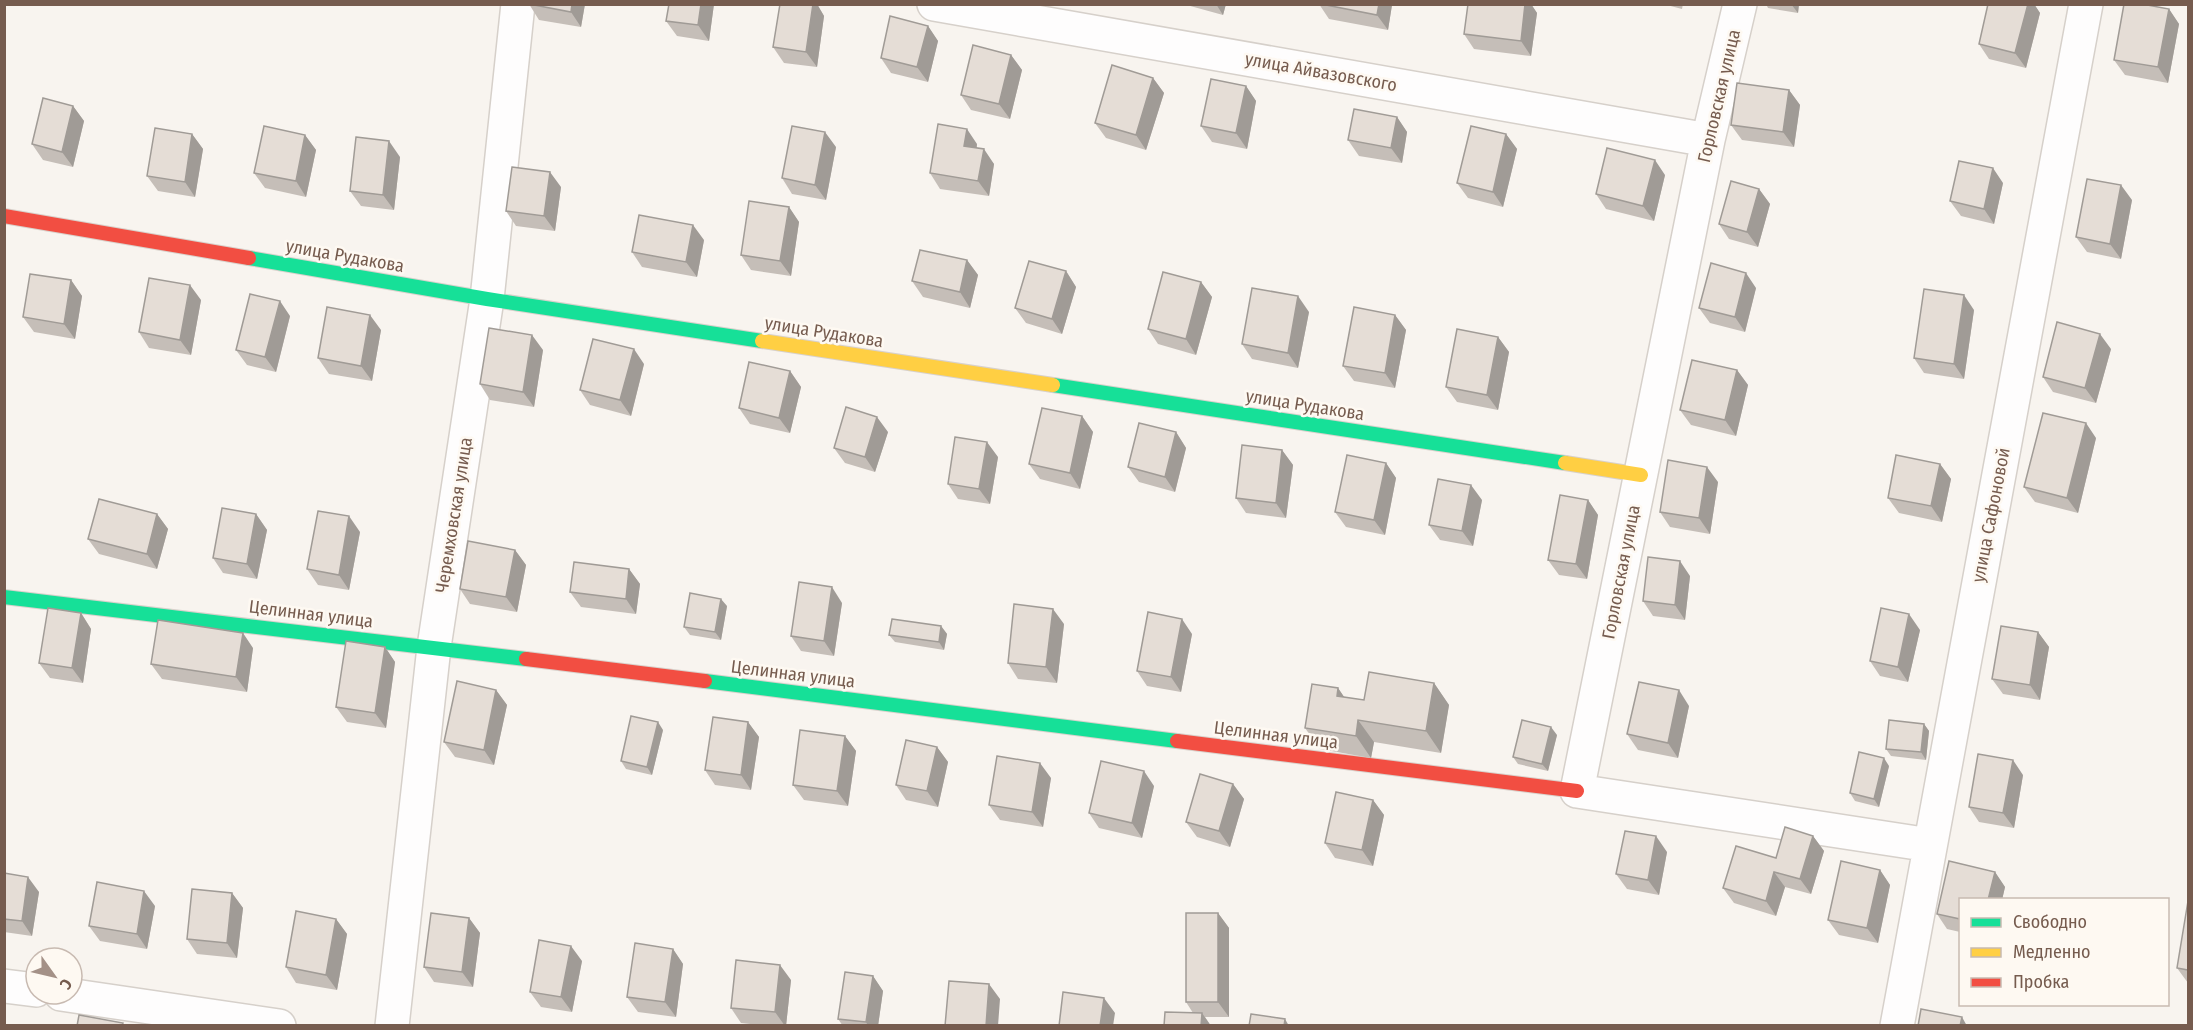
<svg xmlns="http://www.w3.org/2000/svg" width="2193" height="1030" font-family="'Fira Sans Condensed',sans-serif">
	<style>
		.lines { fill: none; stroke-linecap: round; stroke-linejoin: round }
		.street-casing { stroke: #d6d0ca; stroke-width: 36 }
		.fast-casing { stroke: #d8d1cb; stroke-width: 16 }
		.slow-casing { stroke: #d8d1cb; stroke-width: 16 }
		.jam-casing { stroke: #d8d1cb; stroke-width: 16 }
		.street { stroke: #fefdfd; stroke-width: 33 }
		.fast { stroke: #16e098; stroke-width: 14 }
		.slow { stroke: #ffcf43; stroke-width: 14 }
		.jam { stroke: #f24e42; stroke-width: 14 }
		.wall { fill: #c5beb8 }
		.shaded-wall { fill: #a09b96 }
		.building { fill: #e5ddd6; stroke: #a09b96; stroke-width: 1.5 }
		.labels { text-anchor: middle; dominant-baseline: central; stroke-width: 5; stroke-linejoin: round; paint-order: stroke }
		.street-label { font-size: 18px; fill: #765c4f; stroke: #fef9f2 }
	</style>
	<rect width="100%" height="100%" fill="#f8f4ef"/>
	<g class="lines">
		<defs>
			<path id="street" d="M934,4L1708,140
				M1740,4L1708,140L1577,791L1930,845
				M4,986L36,990
				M61,994L279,1026
				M392,1026L434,647L487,299L518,4
				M1897,1026L2086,4"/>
			<path id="fast" d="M249,258L487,299L762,341
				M1053,385L1565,463
				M4,597L526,659
				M705,681L1177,741"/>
			<path id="slow" d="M762,341L1053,385
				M1565,463L1641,475"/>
			<path id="jam" d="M4,216L249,258
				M526,659L705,681
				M1177,741L1577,791"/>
		</defs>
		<use href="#street" class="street-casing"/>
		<use href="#fast" class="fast-casing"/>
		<use href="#slow" class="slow-casing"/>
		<use href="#jam" class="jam-casing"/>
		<use href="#street" class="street"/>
		<use href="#fast" class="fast"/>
		<use href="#slow" class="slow"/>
		<use href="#jam" class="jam"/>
	</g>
	<path class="wall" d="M529,4H585L581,27L539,20Z
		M669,4H714L709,41L677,36L666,21Z
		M780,4H817L824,16L817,67L784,63L773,47Z
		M1183,4H1226L1223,15Z
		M1319,4L1392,5L1388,30L1329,19Z
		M1468,4H1531L1537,13L1531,56L1474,49L1464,34Z
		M1663,4H1683L1682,9Z
		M1766,4H1799L1798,13L1768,8Z
		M1988,4H2034L2040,13L2026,68L1989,59L1979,44Z
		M2169,9L2179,24L2168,83L2125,75L2114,60Z
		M928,26L938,41L928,82L891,73L881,58Z
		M1011,55L1022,70L1010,119L971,110L961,95Z
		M1153,78L1164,93L1146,150L1106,138L1095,123Z
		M1246,86L1256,101L1247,149L1212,142L1201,126Z
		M1789,90L1800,105L1794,147L1742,140L1731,125Z
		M73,106L84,121L73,167L43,160L32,144Z
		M1397,117L1407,132L1402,163L1359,156L1348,140Z
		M192,134L203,149L195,197L158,191L147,176Z
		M1506,134L1517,149L1503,207L1468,198L1457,183Z
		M305,135L316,150L306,197L265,188L254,173Z
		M977,144V148L994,164L989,196L940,189L930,173Z
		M836,147L826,200L792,194L782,178Z
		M400,157L394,210L361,206L350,191Z
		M1665,175L1654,221L1606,209L1596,194Z
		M2003,183L1994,224L1961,216L1950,201Z
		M561,187L555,231L516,226L506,211Z
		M1759,189L1770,204L1758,247L1729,239L1719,224Z
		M2132,200L2121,259L2087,252L2076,237Z
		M789,207L799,222L791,276L751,270L741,255Z
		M704,240L697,277L642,267L632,252Z
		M967,260L978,275L970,308L923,297L912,281Z
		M1066,271L1076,287L1062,334L1026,323L1015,308Z
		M71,280L82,296L75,339L34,332L23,317Z
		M1201,282L1212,297L1196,355L1158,344L1148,329Z
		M1756,288L1745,332L1710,323L1699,308Z
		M201,300L191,355L149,348L139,332Z
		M1974,310L1964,379L1924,373L1914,358Z
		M1309,312L1298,368L1252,359L1242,344Z
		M1395,315L1406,330L1395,388L1354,381L1343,366Z
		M290,316L276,372L247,365L236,350Z
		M381,330L372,381L329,374L318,358Z
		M1498,337L1509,352L1498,410L1457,402L1446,387Z
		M2111,349L2096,403L2053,392L2043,377Z
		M543,350L534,407L490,400L480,384Z
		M644,364L631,416L590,405L580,390Z
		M1737,370L1748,385L1736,436L1691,425L1680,410Z
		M790,371L801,387L790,433L750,424L739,408Z
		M1082,416L1093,432L1080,489L1040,479L1029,464Z
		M888,432L875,472L845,463L834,448Z
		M1176,432L1186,448L1175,492L1139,482L1128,467Z
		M2096,438L2078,513L2035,502L2024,487Z
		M1282,450L1293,465L1286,518L1246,513L1236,498Z
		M998,457L990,504L958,499L948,484Z
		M1386,463L1396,478L1385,535L1346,527L1335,512Z
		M1940,464L1951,479L1942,522L1899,513L1888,498Z
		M1718,482L1710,534L1670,527L1660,512Z
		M1482,500L1473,546L1440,540L1429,525Z
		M1588,500L1598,515L1587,579L1559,575L1548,560Z
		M157,514L168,529L157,569L99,554L88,539Z
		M256,514L267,530L257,579L223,573L213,558Z
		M360,532L349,590L318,585L307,569Z
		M515,550L526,565L517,612L470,604L460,589Z
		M629,569L640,584L636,614L581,607L570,592Z
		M1690,576L1685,620L1653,616L1643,601Z
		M842,603L834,656L801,651L791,636Z
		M727,606L721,640L690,635L684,627Z
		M81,613L91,629L83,683L50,678L39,663Z
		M1064,624L1057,683L1018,679L1008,663Z
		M941,626L947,634L944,650L895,642L889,635Z
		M1920,630L1908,682L1880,676L1870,661Z
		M2038,632L2049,647L2040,700L2003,694L1992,679Z
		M1192,634L1181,692L1147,686L1137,671Z
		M385,647L395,662L386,728L347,722L336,707Z
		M253,648L247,692L162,679L151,664Z
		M1434,683L1449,705L1441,753L1374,742L1371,758L1320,749L1305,728L1338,688L1344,697L1364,700Z
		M496,690L507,705L494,765L455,757L444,742Z
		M1689,706L1678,758L1638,750L1627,734Z
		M748,722L759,737L751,790L715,785L705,770Z
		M1924,724L1929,731L1926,760L1891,756L1886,749Z
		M663,730L652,775L626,769L621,761Z
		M1557,735L1548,771L1518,764L1513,757Z
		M845,736L856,751L848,806L804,800L793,785Z
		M937,747L948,762L938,807L906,800L896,785Z
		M1889,766L1879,807L1855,801L1850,793Z
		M2023,775L2014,828L1979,822L1969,807Z
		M1051,778L1043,827L1000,820L989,805Z
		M1233,784L1244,799L1230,847L1197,837L1186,822Z
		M1154,786L1142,838L1099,828L1089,813Z
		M1373,800L1384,815L1373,866L1335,858L1325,843Z
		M1813,836L1824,851L1811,894L1785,887L1776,916L1734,903L1723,888Z
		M1667,852L1659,895L1627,889L1616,874Z
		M1949,861L1995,872L2005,887L2002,900H1960V932L1947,929L1937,914Z
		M1880,870L1890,885L1878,943L1839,935L1828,920Z
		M4,873L39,892L32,936L4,932Z
		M232,893L243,908L237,958L197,954L187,939Z
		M2188,901V983L2177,968Z
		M155,906L147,949L100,941L89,926Z
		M1218,913L1229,928V1017H1205L1211,1026H1164L1193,1013L1186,1002Z
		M469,918L480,933L473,987L434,982L424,967Z
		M336,919L347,934L337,990L296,983L286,967Z
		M673,949L683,964L676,1017L638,1012L627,997Z
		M582,961L572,1012L541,1007L530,992Z
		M873,976L883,991L878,1026H843L838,1019Z
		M791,980L786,1026H770L741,1023L731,1008Z"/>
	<path class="shaded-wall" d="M572,4H585L581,27L571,12Z
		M701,4H714L709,41L698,25Z
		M813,4H817L824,16L817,67L806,52Z
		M1216,4H1226L1223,15Z
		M1379,4L1392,5L1388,30L1377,15Z
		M1525,4H1531L1537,13L1531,56L1521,41Z
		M1791,4H1799L1798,13Z
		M2028,4H2034L2040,13L2026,68L2015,53Z
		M2169,9L2179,24L2168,83L2158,67Z
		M928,26L938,41L928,82L917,67Z
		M1011,55L1022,70L1010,119L999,104Z
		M1153,78L1164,93L1146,150L1136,135Z
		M1246,86L1256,101L1247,149L1236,133Z
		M1789,90L1800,105L1794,147L1783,132Z
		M73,106L84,121L73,167L62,152Z
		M1397,117L1407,132L1402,163L1391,148Z
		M967,129L977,144L974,161L964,146Z
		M825,132L836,147L826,200L815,185Z
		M192,134L203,149L195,197L185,182Z
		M1506,134L1517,149L1503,207L1493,192Z
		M305,135L316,150L306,197L296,181Z
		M389,141L400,157L394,210L383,195Z
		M984,149L994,164L989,196L978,181Z
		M1655,160L1665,175L1654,221L1643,206Z
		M1993,168L2003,183L1994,224L1984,209Z
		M550,172L561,187L555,231L544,216Z
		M2121,185L2132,200L2121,259L2110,244Z
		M1759,189L1770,204L1758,247L1747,232Z
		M789,207L799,222L791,276L780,261Z
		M693,225L704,240L697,277L686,262Z
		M967,260L978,275L970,308L960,292Z
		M1066,271L1076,287L1062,334L1052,319Z
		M1746,273L1756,288L1745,332L1735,317Z
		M71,280L82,296L75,339L64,324Z
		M1201,282L1212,297L1196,355L1186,339Z
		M190,285L201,300L191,355L180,340Z
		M1964,295L1974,310L1964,379L1954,364Z
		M1298,296L1309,312L1298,368L1288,353Z
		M280,301L290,316L276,372L265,357Z
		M370,315L381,330L372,381L361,366Z
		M1395,315L1406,330L1395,388L1385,373Z
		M2100,334L2111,349L2096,403L2085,388Z
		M532,335L543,350L534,407L523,392Z
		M1498,337L1509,352L1498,410L1487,395Z
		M634,349L644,364L631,416L620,400Z
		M1737,370L1748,385L1736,436L1725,420Z
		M790,371L801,387L790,433L779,418Z
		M1082,416L1093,432L1080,489L1070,473Z
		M877,417L888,432L875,472L865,457Z
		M2086,423L2096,438L2078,513L2067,498Z
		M1176,432L1186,448L1175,492L1165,477Z
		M987,442L998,457L990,504L979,489Z
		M1282,450L1293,465L1286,518L1276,503Z
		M1386,463L1396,478L1385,535L1374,520Z
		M1940,464L1951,479L1942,522L1931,506Z
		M1707,467L1718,482L1710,534L1699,518Z
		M1471,485L1482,500L1473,546L1462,531Z
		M1588,500L1598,515L1587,579L1576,564Z
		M157,514L168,529L157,569L147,554Z
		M256,514L267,530L257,579L247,564Z
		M349,516L360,532L349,590L339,575Z
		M515,550L526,565L517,612L506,597Z
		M1680,561L1690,576L1685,620L1675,605Z
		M629,569L640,584L636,614L626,599Z
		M832,587L842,603L834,656L824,641Z
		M721,599L727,606L721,640L715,632Z
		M1053,609L1064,624L1057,683L1046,667Z
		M81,613L91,629L83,683L72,668Z
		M1909,614L1920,630L1908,682L1898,667Z
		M1182,619L1192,634L1181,692L1171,677Z
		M941,626L947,634L944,650L939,642Z
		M2038,632L2049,647L2040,700L2030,685Z
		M243,633L253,648L247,692L236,677Z
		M385,647L395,662L386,728L375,713Z
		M1434,683L1449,705L1441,753L1426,731Z
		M1338,688L1353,710L1337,696Z
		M496,690L507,705L494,765L484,750Z
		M1679,690L1689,706L1678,758L1668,743Z
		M1358,720L1374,742L1371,758L1356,736Z
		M658,722L663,730L652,775L647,767Z
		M748,722L759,737L751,790L741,775Z
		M1924,724L1929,731L1926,760L1921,752Z
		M1551,727L1557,735L1548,771L1542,764Z
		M845,736L856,751L848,806L837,791Z
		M937,747L948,762L938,807L927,791Z
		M1884,758L1889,766L1879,807L1874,799Z
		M2013,760L2023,775L2014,828L2003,813Z
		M1040,763L1051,778L1043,827L1032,812Z
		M1144,771L1154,786L1142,838L1132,823Z
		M1233,784L1244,799L1230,847L1219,831Z
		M1373,800L1384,815L1373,866L1362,850Z
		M1656,836L1667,852L1659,895L1648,880Z
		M1813,836L1824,851L1811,894L1800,879Z
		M1880,870L1890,885L1878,943L1867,928Z
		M1774,872L1785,887L1776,916L1766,901Z
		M1995,872L2005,887L2002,900H1988Z
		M28,877L39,892L32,936L22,921Z
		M144,891L155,906L147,949L137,934Z
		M232,893L243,908L237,958L227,943Z
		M1218,913L1229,928V1017L1218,1002Z
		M469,918L480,933L473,987L462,972Z
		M336,919L347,934L337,990L326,975Z
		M571,946L582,961L572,1012L561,997Z
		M673,949L683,964L676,1017L665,1002Z
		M780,965L791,980L786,1026H785L775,1012Z
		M873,976L883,991L878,1026H868L866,1022Z
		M989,984L1000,999L998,1026H986Z
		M1104,998L1115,1013L1113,1026H1100Z
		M1202,1013L1211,1026H1201Z
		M1962,1017L1967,1026H1960Z
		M1285,1019L1289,1026H1284Z"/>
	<path class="building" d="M529,4H572L571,12Z
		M669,4H701L698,25L666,21Z
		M780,4H813L806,52L773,47Z
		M1321,4H1379L1377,15Z
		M1468,4H1525L1521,41L1464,34Z
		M1988,4H2028L2015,53L1979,44Z
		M2124,4H2142L2169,9L2158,67L2114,60Z
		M890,16L928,26L917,67L881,58Z
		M973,45L1011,55L999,104L961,95Z
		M1112,65L1153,78L1136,135L1095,123Z
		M1211,79L1246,86L1236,133L1201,126Z
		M1737,83L1789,90L1783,132L1731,125Z
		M43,98L73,106L62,152L32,144Z
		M1354,109L1397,117L1391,148L1348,140Z
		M938,124L967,129L964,146L984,149L978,181L930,173Z
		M264,126L305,135L296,181L254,173Z
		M792,126L825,132L815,185L782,178Z
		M1471,126L1506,134L1493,192L1457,183Z
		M155,128L192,134L185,182L147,176Z
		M356,137L389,141L383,195L350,191Z
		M1607,148L1655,160L1643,206L1596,194Z
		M1959,161L1993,168L1984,209L1950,201Z
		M512,167L550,172L544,216L506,211Z
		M2087,179L2121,185L2110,244L2076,237Z
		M1731,181L1759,189L1747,232L1719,224Z
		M749,201L789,207L780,261L741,255Z
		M639,215L693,225L686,262L632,252Z
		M920,250L967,260L960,292L912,281Z
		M1029,261L1066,271L1052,319L1015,308Z
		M1711,263L1746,273L1735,317L1699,308Z
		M1163,272L1201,282L1186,339L1148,329Z
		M30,274L71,280L64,324L23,317Z
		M149,278L190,285L180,340L139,332Z
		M1252,288L1298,296L1288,353L1242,344Z
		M1924,289L1964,295L1954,364L1914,358Z
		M250,294L280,301L265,357L236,350Z
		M327,307L370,315L361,366L318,358Z
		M1354,307L1395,315L1385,373L1343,366Z
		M2057,322L2100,334L2085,388L2043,377Z
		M489,328L532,335L523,392L480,384Z
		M1457,329L1498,337L1487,395L1446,387Z
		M593,339L634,349L620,400L580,390Z
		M1692,360L1737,370L1725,420L1680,410Z
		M749,362L790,371L779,418L739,408Z
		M846,407L877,417L865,457L834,448Z
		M1042,408L1082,416L1070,473L1029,464Z
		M2043,413L2086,423L2067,498L2024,487Z
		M1139,423L1176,432L1165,477L1128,467Z
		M955,437L987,442L979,489L948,484Z
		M1242,445L1282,450L1276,503L1236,498Z
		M1347,455L1386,463L1374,520L1335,512Z
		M1896,455L1940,464L1931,506L1888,498Z
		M1668,460L1707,467L1699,518L1660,512Z
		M1438,479L1471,485L1462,531L1429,525Z
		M1560,495L1588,500L1576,564L1548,560Z
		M99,499L157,514L147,554L88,539Z
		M222,508L256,514L247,564L213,558Z
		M318,511L349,516L339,575L307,569Z
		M468,541L515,550L506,597L460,589Z
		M1648,557L1680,561L1675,605L1643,601Z
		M574,562L629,569L626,599L570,592Z
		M799,582L832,587L824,641L791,636Z
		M690,593L721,599L715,632L684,627Z
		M1014,604L1053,609L1046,667L1008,663Z
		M48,608L81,613L72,668L39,663Z
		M1881,608L1909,614L1898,667L1870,661Z
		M1148,612L1182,619L1171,677L1137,671Z
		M892,619L941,626L939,642L889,635Z
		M158,620L243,633L236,677L151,664Z
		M2001,626L2038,632L2030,685L1992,679Z
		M346,641L385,647L375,713L336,707Z
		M1369,672L1434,683L1426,731L1358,720L1356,736L1305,728L1312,684L1338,688L1337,696L1364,700Z
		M457,681L496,690L484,750L444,742Z
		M1639,682L1679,690L1668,743L1627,734Z
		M631,716L658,722L647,767L621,761Z
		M713,717L748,722L741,775L705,770Z
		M1522,720L1551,727L1542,764L1513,757Z
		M1889,720L1924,724L1921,752L1886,749Z
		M800,730L845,736L837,791L793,785Z
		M906,740L937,747L927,791L896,785Z
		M1859,752L1884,758L1874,799L1850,793Z
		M1978,754L2013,760L2003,813L1969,807Z
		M997,756L1040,763L1032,812L989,805Z
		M1101,761L1144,771L1132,823L1089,813Z
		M1200,774L1233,784L1219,831L1186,822Z
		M1336,792L1373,800L1362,850L1325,843Z
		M1785,827L1813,836L1800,879L1774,872L1766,901L1723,888L1736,846L1776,858Z
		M1625,831L1656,836L1648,880L1616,874Z
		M1841,861L1880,870L1867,928L1828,920Z
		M1949,861L1995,872L1988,900H1960V919L1937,914Z
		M4,873L28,877L22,921L4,919Z
		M97,882L144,891L137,934L89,926Z
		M192,889L232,893L227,943L187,939Z
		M2188,901V970L2177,968Z
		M296,911L336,919L326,975L286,967Z
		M431,913L469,918L462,972L424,967Z
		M1186,913H1218V1002H1186Z
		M539,940L571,946L561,997L530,992Z
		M635,943L673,949L665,1002L627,997Z
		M736,960L780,965L775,1012L731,1008Z
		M845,972L873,976L866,1022L838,1019Z
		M949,981L989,984L986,1026H945Z
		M1063,992L1104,998L1100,1026H1059Z
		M1921,1009L1962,1017L1960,1026H1918Z
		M1165,1012L1202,1013L1201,1026H1164Z
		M1251,1014L1285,1019L1284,1026H1249Z
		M79,1015L123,1023L122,1026H77Z"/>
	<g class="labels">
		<g class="street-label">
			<text transform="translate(1321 72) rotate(10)">улица Айвазовского</text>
			<text transform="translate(1719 96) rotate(-77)">Горловская улица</text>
			<text transform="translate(345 256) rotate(10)">улица Рудакова</text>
			<text transform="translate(824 332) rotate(9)">улица Рудакова</text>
			<text transform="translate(1305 405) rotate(9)">улица Рудакова</text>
			<text transform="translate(454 515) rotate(-81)">Черемховская улица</text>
			<text transform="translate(1991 515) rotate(-79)">улица Сафоновой</text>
			<text transform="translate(1621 572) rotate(-79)">Горловская улица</text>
			<text transform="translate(311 614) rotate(7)">Целинная улица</text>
			<text transform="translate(793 674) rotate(7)">Целинная улица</text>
			<text transform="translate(1276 735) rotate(7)">Целинная улица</text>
		</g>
	</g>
	<rect width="2193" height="1030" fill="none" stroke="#765c4f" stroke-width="12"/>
	<rect x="1959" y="898" width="210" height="108" fill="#fef9f2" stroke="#c8bab1" stroke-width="1.5"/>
	<rect x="1971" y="918" width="30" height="9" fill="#16e098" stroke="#c8bab1" stroke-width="1.5"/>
	<text x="2013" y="928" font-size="18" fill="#765c4f">Свободно</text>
	<rect x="1971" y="948" width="30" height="9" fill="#ffcf43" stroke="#c8bab1" stroke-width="1.5"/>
	<text x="2013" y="958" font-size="18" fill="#765c4f">Медленно</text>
	<rect x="1971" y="978" width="30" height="9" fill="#f24e42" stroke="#c8bab1" stroke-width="1.5"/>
	<text x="2013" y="988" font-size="18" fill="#765c4f">Пробка</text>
	<g transform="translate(54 976) rotate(124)"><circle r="28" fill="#fef9f2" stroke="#c8bab1" stroke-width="1.5"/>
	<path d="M0-4.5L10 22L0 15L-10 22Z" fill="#a49187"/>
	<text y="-9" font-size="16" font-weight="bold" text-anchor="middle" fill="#765c4f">С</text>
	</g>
</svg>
